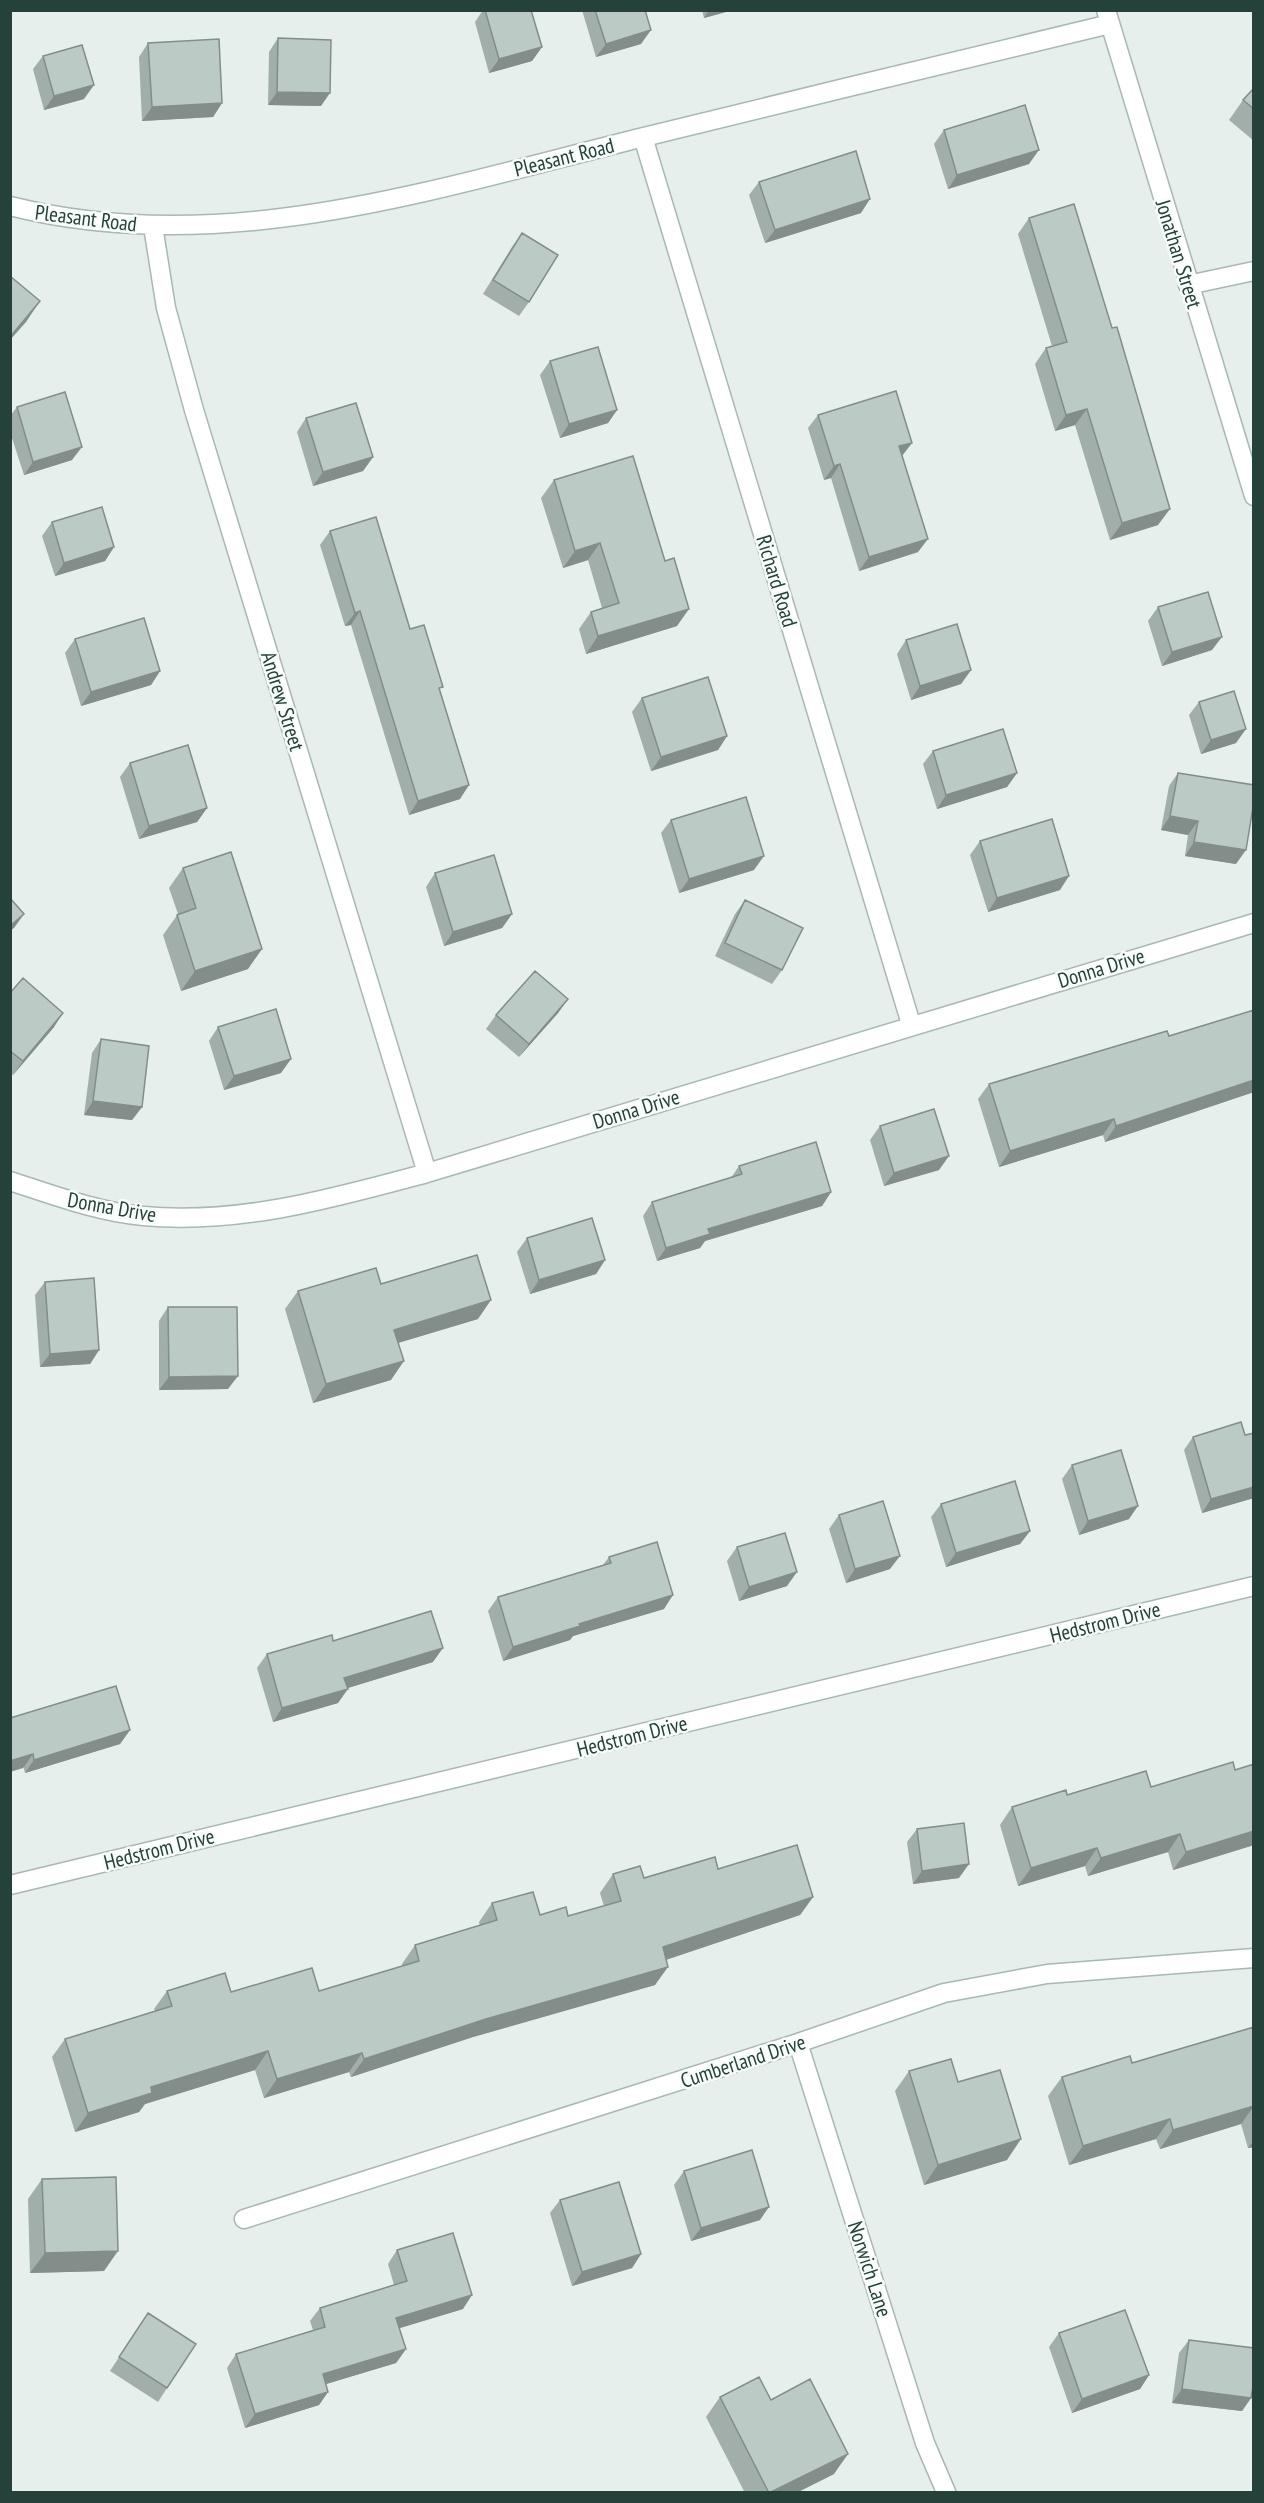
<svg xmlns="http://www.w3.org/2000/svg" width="1264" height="2503" font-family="'PT Sans Narrow',sans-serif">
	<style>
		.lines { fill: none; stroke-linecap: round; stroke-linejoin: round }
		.minor-casing { stroke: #a8b8b2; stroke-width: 21 }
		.tertiary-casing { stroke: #a8b8b2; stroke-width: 21 }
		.minor { stroke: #fff; stroke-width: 18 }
		.tertiary { stroke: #fff; stroke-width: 18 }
		.wall { fill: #a1aea9 }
		.shaded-wall { fill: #838d89 }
		.building { fill: #bbcac4; stroke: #838d89; stroke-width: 1.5 }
		.labels { text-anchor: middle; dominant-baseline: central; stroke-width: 5; stroke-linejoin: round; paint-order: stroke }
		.street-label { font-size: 21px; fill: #24423a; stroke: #f7fbf9 }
	</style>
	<rect width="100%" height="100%" fill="#e6efeb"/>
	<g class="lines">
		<defs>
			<path id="minor" d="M1106,10L1254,496
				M643,137L911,1024
				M10,206C224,260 437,188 644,137C799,99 955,61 1110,24
				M153,226L166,308L194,410L427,1173
				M1188,285L1254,271
				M10,1181C53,1195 98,1212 143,1216C240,1225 334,1198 427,1173L1254,923
				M798,2043L925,2443L946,2492
				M244,2219L798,2043L944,1993L1047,1974L1254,1958"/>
			<path id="tertiary" d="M10,1885L1254,1586"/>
		</defs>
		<use href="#minor" class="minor-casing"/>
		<use href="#tertiary" class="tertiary-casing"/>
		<use href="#minor" class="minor"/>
		<use href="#tertiary" class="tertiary"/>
	</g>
	<path class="wall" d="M483,10H531L542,47L532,61L489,73L475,22Z
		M582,10H645L641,44L596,57Z
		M702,10H733L704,18Z
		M278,38L321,106L268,105L269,52Z
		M148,43L222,103L213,117L142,121L139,57Z
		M43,56L84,99L44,110L33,69Z
		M1254,88V141L1229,120L1243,100Z
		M944,130L1029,164L948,189L934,144Z
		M759,182L861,213L765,243L749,195Z
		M1029,218L1158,525L1110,540L1075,425L1055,431L1035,364L1046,348L1052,346L1018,234Z
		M522,233L529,302L519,316L483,294L512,247Z
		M550,361L617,410L608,423L560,438L540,375Z
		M17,407L72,460L24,475L10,432V416Z
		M818,415L918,552L859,571L831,478L824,480L808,428Z
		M306,418L373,457L363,471L313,486L297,432Z
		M554,480L665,561L677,626L586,654L579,629L591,612L602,608L588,560L563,568L541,498Z
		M52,522L114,547L105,561L55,576L42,536Z
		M330,531L410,629L440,691L460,799L409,815L351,625L345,626L320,545Z
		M1158,607L1212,650L1162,666L1148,621Z
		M75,639L160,671L151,685L81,706L65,653Z
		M906,640L971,670L961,684L911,700L897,654Z
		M642,698L727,736L718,750L651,771L632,712Z
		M1199,702L1236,743L1201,754L1189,715Z
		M933,751L1017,773L1007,787L937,809L923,764Z
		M130,763L207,808L197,822L139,839L120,777Z
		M1178,773L1236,864L1185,856L1188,835L1161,830L1169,786Z
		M671,820L754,870L679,893L661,833Z
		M980,841L1060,890L988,912L970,855Z
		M183,868L248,969L181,991L163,935L178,914L169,888Z
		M435,873L512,914L502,928L444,946L426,887Z
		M745,900L782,970L772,984L715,956L735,914Z
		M10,993L54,1027L13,1075L10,1072Z
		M568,999L558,1013L519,1057L486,1029L496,1015Z
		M1254,1010V1092L1105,1142L1103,1135L999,1167L978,1099L989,1084L1169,1036Z
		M218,1027L281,1073L224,1090L209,1041Z
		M101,1039L142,1107L132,1120L84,1115L92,1053Z
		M880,1126L939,1170L884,1186L870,1140Z
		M739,1166L831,1192L822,1206L705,1241L700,1248L657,1261L643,1216L652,1202L731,1178Z
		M527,1238L605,1260L596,1274L530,1294L517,1252Z
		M45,1282L99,1350L90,1364L40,1367L35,1295Z
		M381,1284L478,1319L398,1343L391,1380L313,1403L285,1309L298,1291Z
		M168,1307L228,1389L159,1390V1321Z
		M1254,1433V1498L1202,1513L1184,1450L1193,1437L1245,1435Z
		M1072,1465L1129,1519L1079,1535L1062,1479Z
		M941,1504L1030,1531L1020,1544L946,1567L931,1517Z
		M839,1515L890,1569L846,1583L829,1529Z
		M737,1547L787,1586L739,1601L727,1561Z
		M609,1557L664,1609L573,1636L570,1640L503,1661L488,1611L498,1597L603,1565Z
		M333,1641L433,1662L347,1688L338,1703L273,1722L257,1668L267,1654Z
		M10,1718L130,1730L120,1744L25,1773Z
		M1254,1764V1845L1173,1870L1168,1852L1088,1876L1085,1866L1018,1886L1000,1825L1012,1807L1067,1795L1151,1787L1235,1770Z
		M917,1829L959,1878L913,1884L907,1842Z
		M718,1869L813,1897L800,1915L666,1960L655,1985L473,2037L351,2077L349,2072L264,2098L255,2070L145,2104L139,2112L75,2132L52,2057L65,2039L155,2011L154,2009L167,1991L231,1992L319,1991L402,1966V1964L415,1945L480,1926L479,1922L492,1903L540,1915L568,1916L604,1906L600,1893L613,1874L644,1878Z
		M1254,2027V2147L1248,2148L1241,2124L1160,2149L1156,2139L1069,2165L1048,2096L1062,2077L1132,2063Z
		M909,2071L958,2082L1007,2160L924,2185L895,2091Z
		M684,2171L760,2220L691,2241L674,2185Z
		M42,2179L104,2271L30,2273L28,2199Z
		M560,2200L641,2254L632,2268L572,2286L550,2213Z
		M397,2250L463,2309L399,2328L406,2349L396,2363L326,2384L328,2392L319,2405L245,2428L227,2368L236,2354L313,2330L310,2321L320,2308L394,2285L388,2264Z
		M148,2313L167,2388L158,2402L110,2371Z
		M1059,2333L1149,2375L1140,2389L1072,2413L1049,2347Z
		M1189,2340L1251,2398L1242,2411L1172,2403L1179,2353Z
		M720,2397L771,2400L834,2474L796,2493H745L706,2417Z"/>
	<path class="shaded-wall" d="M709,10H733L704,18Z
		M651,30L641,44L596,57L606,44Z
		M542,47L532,61L489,73L499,59Z
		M94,85L84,99L44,110L54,96Z
		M277,92L330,93L321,106L268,105Z
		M222,103L213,117L142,121L152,107Z
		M1039,150L1029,164L948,189L957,175Z
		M870,199L861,213L765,243L775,230Z
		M40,301L26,322L10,340V337Z
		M1087,409L1075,425L1055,431L1066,415Z
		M617,410L608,423L560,438L569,424Z
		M912,443L902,456L899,446Z
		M82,447L72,460L24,475L33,462Z
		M373,457L363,471L313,486L323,472Z
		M840,464L831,478L824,480L834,466Z
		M1170,509L1158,525L1110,540L1122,523Z
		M928,539L918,552L859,571L869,557Z
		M600,543L588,560L563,568L575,551Z
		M114,547L105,561L55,576L64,563Z
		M689,609L677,626L586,654L598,636Z
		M360,611L351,625L345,626L355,613Z
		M1222,637L1212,650L1162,666L1172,652Z
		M971,670L961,684L911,700L920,686Z
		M160,671L151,685L81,706L91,692Z
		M1246,729L1236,743L1201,754L1211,740Z
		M727,736L718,750L651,771L661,757Z
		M1017,773L1007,787L937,809L946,795Z
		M469,785L460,799L409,815L418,801Z
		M207,808L197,822L139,839L149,826Z
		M1170,816L1198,821L1188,835L1161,830Z
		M1194,842L1246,850L1236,864L1185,856Z
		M764,856L754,870L679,893L689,879Z
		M1069,876L1060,890L988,912L997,898Z
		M24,914L14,928L10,931V926Z
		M512,914L502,928L444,946L453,932Z
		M262,949L248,969L181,991L195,971Z
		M568,999L558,1013L519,1057L529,1044Z
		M63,1013L54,1027L13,1075L23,1061Z
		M291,1059L281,1073L224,1090L234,1076Z
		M1254,1080V1092L1105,1142L1116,1126Z
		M93,1101L142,1107L132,1120L84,1115Z
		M1114,1119L1103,1135L999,1167L1010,1151Z
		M949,1156L939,1170L884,1186L894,1173Z
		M831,1192L822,1206L705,1241L700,1248L657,1261L666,1248L708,1229Z
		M605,1260L596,1274L530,1294L539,1280Z
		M491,1300L478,1319L381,1348L394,1330Z
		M99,1350L90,1364L40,1367L50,1354Z
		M404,1361L391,1380L313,1403L326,1384Z
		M238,1376L228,1389L159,1390L169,1377Z
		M1254,1487V1498L1202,1513L1211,1499Z
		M1138,1506L1129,1519L1079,1535L1088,1521Z
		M1030,1531L1020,1544L946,1567L956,1553Z
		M900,1556L890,1569L846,1583L855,1569Z
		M797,1572L787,1586L739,1601L749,1587Z
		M673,1595L664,1609L573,1636L570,1640L503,1661L513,1647L579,1624Z
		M443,1648L433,1662L335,1692L344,1678Z
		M348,1689L338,1703L273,1722L282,1708Z
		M130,1730L120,1744L25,1773L34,1760Z
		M33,1754L23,1768L10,1772V1761Z
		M1254,1831V1845L1173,1870L1186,1852Z
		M1180,1834L1168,1852L1088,1876L1101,1858Z
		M1097,1848L1085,1866L1018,1886L1031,1868Z
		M969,1864L959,1878L913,1884L922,1871Z
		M813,1897L800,1915L650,1965L663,1947Z
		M668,1967L655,1985L473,2037L351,2077L364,2059L486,2019Z
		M268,2051L255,2070L145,2104L139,2112L75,2132L88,2113L151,2087Z
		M362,2053L349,2072L264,2098L277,2079Z
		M1254,2106L1241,2124L1160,2149L1173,2130Z
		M1170,2119L1156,2139L1069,2165L1083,2146Z
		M1021,2139L1007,2160L924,2185L938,2165Z
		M1254,2141V2147L1248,2148Z
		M769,2207L760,2220L691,2241L701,2228Z
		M118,2251L104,2271L30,2273L45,2253Z
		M641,2254L632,2268L572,2286L582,2272Z
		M472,2295L463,2309L387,2332L396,2318Z
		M406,2349L396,2363L313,2388L323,2374Z
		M1149,2375L1140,2389L1072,2413L1082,2399Z
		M1182,2389L1251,2398L1242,2411L1172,2403Z
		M328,2392L319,2405L245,2428L255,2414Z
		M848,2454L834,2474L796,2493H770Z"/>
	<path class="building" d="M485,10H531L542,47L499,59Z
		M595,10H645L651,30L606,44Z
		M278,38L331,40L330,93L277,92Z
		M219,39L222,103L152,107L148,43Z
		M82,45L94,85L54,96L43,56Z
		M1254,88V109L1243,100Z
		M1025,105L1039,150L957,175L944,130Z
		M856,151L870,199L775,230L759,182Z
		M1074,204L1112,328L1117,327L1170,509L1122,523L1087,409L1066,415L1046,348L1067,342L1029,218Z
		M522,233L558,255L529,302L493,280Z
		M10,276L40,301L10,337Z
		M598,347L617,410L569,424L550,361Z
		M896,391L912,443L899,446L928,539L869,557L840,464L834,466L818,415Z
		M65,392L82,447L33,462L17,407Z
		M356,403L373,457L323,472L306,418Z
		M633,456L665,561L674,558L689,609L598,636L591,612L619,603L600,543L575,551L554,480Z
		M102,507L114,547L64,563L52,522Z
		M376,517L410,629L424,625L443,687L439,688L469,785L418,801L360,611L355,613L330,531Z
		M1208,592L1222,637L1172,652L1158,607Z
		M144,618L160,671L91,692L75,639Z
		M957,624L971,670L920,686L906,640Z
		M708,677L727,736L661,757L642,698Z
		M1234,691L1246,729L1211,740L1199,702Z
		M1003,729L1017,773L946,795L933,751Z
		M188,745L207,808L149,826L130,763Z
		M1178,773L1254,785V801L1246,850L1194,842L1198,821L1170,816Z
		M746,797L764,856L689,879L671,820Z
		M1052,819L1069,876L997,898L980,841Z
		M231,852L262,949L195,971L177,915L196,908L183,868Z
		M494,855L512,914L453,932L435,873Z
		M10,898L24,914L10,926Z
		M745,900L803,928L782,970L725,943Z
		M535,971L568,999L529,1044L496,1015Z
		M23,978L63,1013L23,1061L10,1051V993Z
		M276,1009L291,1059L234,1076L218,1027Z
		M1254,1010V1080L1116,1126L1114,1119L1010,1151L989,1084L1167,1031L1169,1036Z
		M101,1039L149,1046L142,1107L93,1101Z
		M934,1109L949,1156L894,1173L880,1126Z
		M816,1142L831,1192L708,1229L710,1234L666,1248L652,1202L742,1174L739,1166Z
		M592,1218L605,1260L539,1280L527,1238Z
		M477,1255L491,1300L394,1330L404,1361L326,1384L298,1291L376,1268L381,1284Z
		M94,1278L99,1350L50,1354L45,1282Z
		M168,1307H237L238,1376L169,1377Z
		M1241,1422L1245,1435L1254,1433V1487L1211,1499L1193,1437Z
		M1121,1450L1138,1506L1088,1521L1072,1465Z
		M1015,1481L1030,1531L956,1553L941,1504Z
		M883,1501L900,1556L855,1569L839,1515Z
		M785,1533L797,1572L749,1587L737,1547Z
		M657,1542L673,1595L579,1624L580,1626L513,1647L498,1597L611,1563L609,1557Z
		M431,1611L443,1648L344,1678L348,1689L282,1708L267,1654L332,1635L333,1641Z
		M116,1686L130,1730L34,1760L33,1754L10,1761V1718Z
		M1233,1762L1235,1770L1254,1764V1831L1186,1852L1180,1834L1101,1858L1097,1848L1031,1868L1012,1807L1066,1790L1067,1795L1146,1771L1151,1787Z
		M964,1823L969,1864L922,1871L917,1829Z
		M797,1845L813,1897L663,1947L668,1967L486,2019L364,2059L362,2053L277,2079L268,2051L151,2087L152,2093L88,2113L65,2039L172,2006L167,1991L225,1973L231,1992L312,1968L319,1991L419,1961L415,1945L497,1920L492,1903L533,1892L540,1915L566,1907L568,1916L621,1901L613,1874L640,1866L644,1878L715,1857L718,1869Z
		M1254,2027V2106L1173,2130L1170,2119L1083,2146L1062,2077L1130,2056L1132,2063Z
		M951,2059L958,2082L1000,2070L1021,2139L938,2165L909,2071Z
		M752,2150L769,2207L701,2228L684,2171Z
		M116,2177L118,2251L45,2253L42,2179Z
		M619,2182L641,2254L582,2272L560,2200Z
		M453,2233L472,2295L396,2318L406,2349L323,2374L328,2392L255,2414L236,2354L325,2327L320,2308L407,2281L397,2250Z
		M1125,2310L1149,2375L1082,2399L1059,2333Z
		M148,2313L196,2344L167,2388L119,2357Z
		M1189,2340L1254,2348V2381L1251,2398L1182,2389Z
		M759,2377L771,2400L810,2379L848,2454L769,2493L720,2397Z"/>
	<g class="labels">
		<g class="street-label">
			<text transform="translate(564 157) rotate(-14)">Pleasant Road</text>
			<text transform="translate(86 218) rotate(7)">Pleasant Road</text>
			<text transform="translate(1179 254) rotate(73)">Jonathan Street</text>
			<text transform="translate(777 581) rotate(73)">Richard Road</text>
			<text transform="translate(283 701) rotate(73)">Andrew Street</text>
			<text transform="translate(1101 968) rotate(-17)">Donna Drive</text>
			<text transform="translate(636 1109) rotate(-17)">Donna Drive</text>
			<text transform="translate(112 1207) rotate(10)">Donna Drive</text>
			<text transform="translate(1105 1622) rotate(-14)">Hedstrom Drive</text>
			<text transform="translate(632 1736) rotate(-14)">Hedstrom Drive</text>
			<text transform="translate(159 1849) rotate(-14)">Hedstrom Drive</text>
			<text transform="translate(743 2061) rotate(-18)">Cumberland Drive</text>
			<text transform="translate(870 2269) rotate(72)">Norwich Lane</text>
		</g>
	</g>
	<rect width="1264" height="2503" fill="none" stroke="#24423a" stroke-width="24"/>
</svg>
